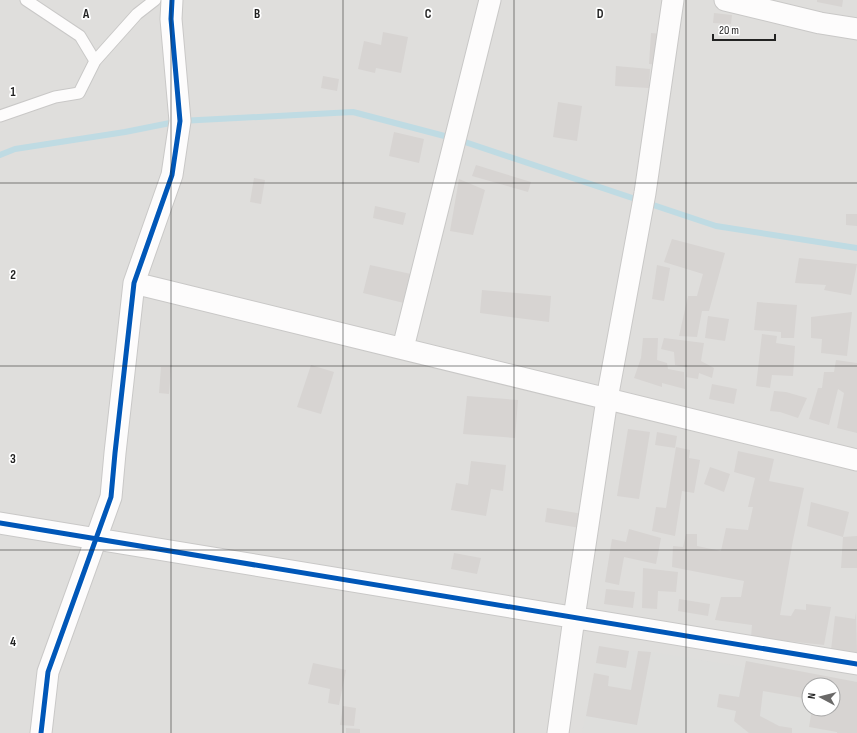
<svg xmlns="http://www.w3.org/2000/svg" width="857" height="733" font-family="'Sofia Sans Condensed',sans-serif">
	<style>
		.residential { fill: #dfdedc; fill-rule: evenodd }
		.religious { fill: #dededc; fill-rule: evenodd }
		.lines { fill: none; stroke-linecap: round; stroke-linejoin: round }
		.stream { stroke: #bfdbe3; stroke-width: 6 }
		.building { fill: #d7d4d2 }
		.lane-casing { stroke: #c9c8c7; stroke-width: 13 }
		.street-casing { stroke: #c9c8c7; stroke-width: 23 }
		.lane { stroke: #fdfcfc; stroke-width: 11 }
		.street { stroke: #fdfcfc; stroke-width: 21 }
		.cycleway-casing { stroke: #fff; stroke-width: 8 }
		.cycleway { stroke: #0057b8; stroke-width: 5 }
		.grid { fill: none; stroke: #222; stroke-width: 1; stroke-opacity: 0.55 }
		.grid-label { font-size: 13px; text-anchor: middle; font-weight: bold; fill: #222; stroke: #fff; stroke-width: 3.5; stroke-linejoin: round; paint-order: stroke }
	</style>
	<rect width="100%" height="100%" fill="#f0eeeb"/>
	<path class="residential" d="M0,0H857V733H0ZM809,685H833V709H809Z"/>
	<path class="religious" d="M599,646L629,651L651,652L745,667L746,661L857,682V733H582ZM809,685H833V709H809Z"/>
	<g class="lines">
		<path class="stream" d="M0,155L15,149L125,132L180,121L353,112L456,139L716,226L857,248"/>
	</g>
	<path class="building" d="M817,0H843L842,7L817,2Z
		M714,13L732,15L731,24L713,23Z
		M383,32L408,37L401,73L376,68L375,73L358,69L364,41L381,45Z
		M651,33L662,34L660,65L649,64Z
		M616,66L650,69L649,88L615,86Z
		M323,76L339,79L337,91L321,88Z
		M558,102L582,106L577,141L553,137Z
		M394,132L424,139L419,163L389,156Z
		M476,165L531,182L528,192L472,176Z
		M254,178L265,180L261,204L250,202Z
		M459,179L485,190L473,235L450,231Z
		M375,206L406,213L403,225L373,218Z
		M846,214H857V226L846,225Z
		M672,239L725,253L709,311H702L697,337L679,336L688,296H697L703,274L664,262Z
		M799,258L857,264L851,295L824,290L826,285L795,283Z
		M370,265L411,274L404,303L363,293Z
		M657,265L670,268L664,301L652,299Z
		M482,290L551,296L549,322L480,313Z
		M757,302L797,305L794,338H781V332L754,330Z
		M852,312L847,356L821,353L822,339L811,338V317Z
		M708,316L729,319L725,341L705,338Z
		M762,334L777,336L776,343L795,346L793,376L772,375L770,388L756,386Z
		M643,338H658L657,360L667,363L668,369L684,372L685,389L662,383V387L634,378L641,358Z
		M664,338L704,343L701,361L714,368L712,378L699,373L698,379L686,377L687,367L675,365L674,352L661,349Z
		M836,360L857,363V433L837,428L844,393L838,389L829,425L809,419L818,388H822L824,372H834Z
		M311,365L334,372L321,414L297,407Z
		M161,367H171L169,394L159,393Z
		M712,384L737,389L734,404L709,399Z
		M774,391L786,392L807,398L798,418L780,412L770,411Z
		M467,396L518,400L515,438L463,434Z
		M628,429L650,432L639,499L617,496Z
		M657,432L677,436L675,448L655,445Z
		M676,447L690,450L689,458L700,460L694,493L682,491L675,536L652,531L656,507L666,508Z
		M738,451L774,459L769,481L804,488L793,540L780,615L791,616L795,609L806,610V604L831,607L824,645L751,637L752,625L715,620L721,597H741L744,581L672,567L673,546L683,547L686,534H697V546L721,551L726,528L748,530L753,507H748L755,478L734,472Z
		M471,461L506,465L503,491L491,489L486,516L451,510L456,483L468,485Z
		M710,467L730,474L724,492L704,484Z
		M811,502L849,512L843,537L807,526Z
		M547,508L583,514L580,528L545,522Z
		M629,529L661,538L656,564L624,557L619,585L605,582L612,539L626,542Z
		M857,536V568H841L843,537Z
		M454,553L481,558L477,574L451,569Z
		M643,568L678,572L676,592L658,591L657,609L642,608Z
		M606,589L635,592L633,608L604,604Z
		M679,599L710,604L708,616L678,611Z
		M856,612L857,653L831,650L835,616L855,619Z
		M599,646L629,651L626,668L596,663Z
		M638,651L651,652L637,725L586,716L594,673L609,676L608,686L631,690Z
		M746,661L857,682V733H837V732L809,727L812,709H833V685H809V699L763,691L760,716L779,726L792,728V733H749L734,721L736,711L717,707L719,694L739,697Z
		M313,663L346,670L339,705L328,703L330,689L308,684Z
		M343,706L356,708L354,726L340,725Z
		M346,728L360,729V733H346Z"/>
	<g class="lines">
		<defs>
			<path id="lane" d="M26,0L80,36L95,61
				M0,116L55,97L79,93L95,61L137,14L155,0"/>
			<path id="street" d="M725,0L820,23L857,29
				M134,283L857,460
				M403,348L490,0
				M0,523L857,664
				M41,733L48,672L111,497L115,453L134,283L172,175L180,121L171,19L172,0
				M558,733L574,618L607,399L645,193L673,0"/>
		</defs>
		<use href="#lane" class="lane-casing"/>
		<use href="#street" class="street-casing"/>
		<use href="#lane" class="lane"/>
		<use href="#street" class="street"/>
		<defs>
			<path id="cycleway" d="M0,523L857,664
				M41,733L48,672L111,497L115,453L134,283L172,175L180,121L171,19L172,0"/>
		</defs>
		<use href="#cycleway" class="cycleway-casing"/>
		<use href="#cycleway" class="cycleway"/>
	</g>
	<path class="grid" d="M171,0V733M343,0V733M514,0V733M686,0V733M0,183H857M0,366H857M0,550H857"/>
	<g class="grid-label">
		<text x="86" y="18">A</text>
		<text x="257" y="18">B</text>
		<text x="428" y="18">C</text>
		<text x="600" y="18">D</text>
		<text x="13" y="96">1</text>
		<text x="13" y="279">2</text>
		<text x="13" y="463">3</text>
		<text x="13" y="646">4</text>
	</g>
	<g transform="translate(821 697) rotate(277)"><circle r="19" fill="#ffffff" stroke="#a7a7a7"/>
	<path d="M0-3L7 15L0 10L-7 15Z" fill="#6a6968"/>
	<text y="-6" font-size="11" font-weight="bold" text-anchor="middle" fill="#222222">N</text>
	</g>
	<path d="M713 34v6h62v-6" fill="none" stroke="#222222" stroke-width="2"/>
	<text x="719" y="34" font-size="12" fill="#222222" stroke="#ffffff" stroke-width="3" paint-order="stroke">20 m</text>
</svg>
